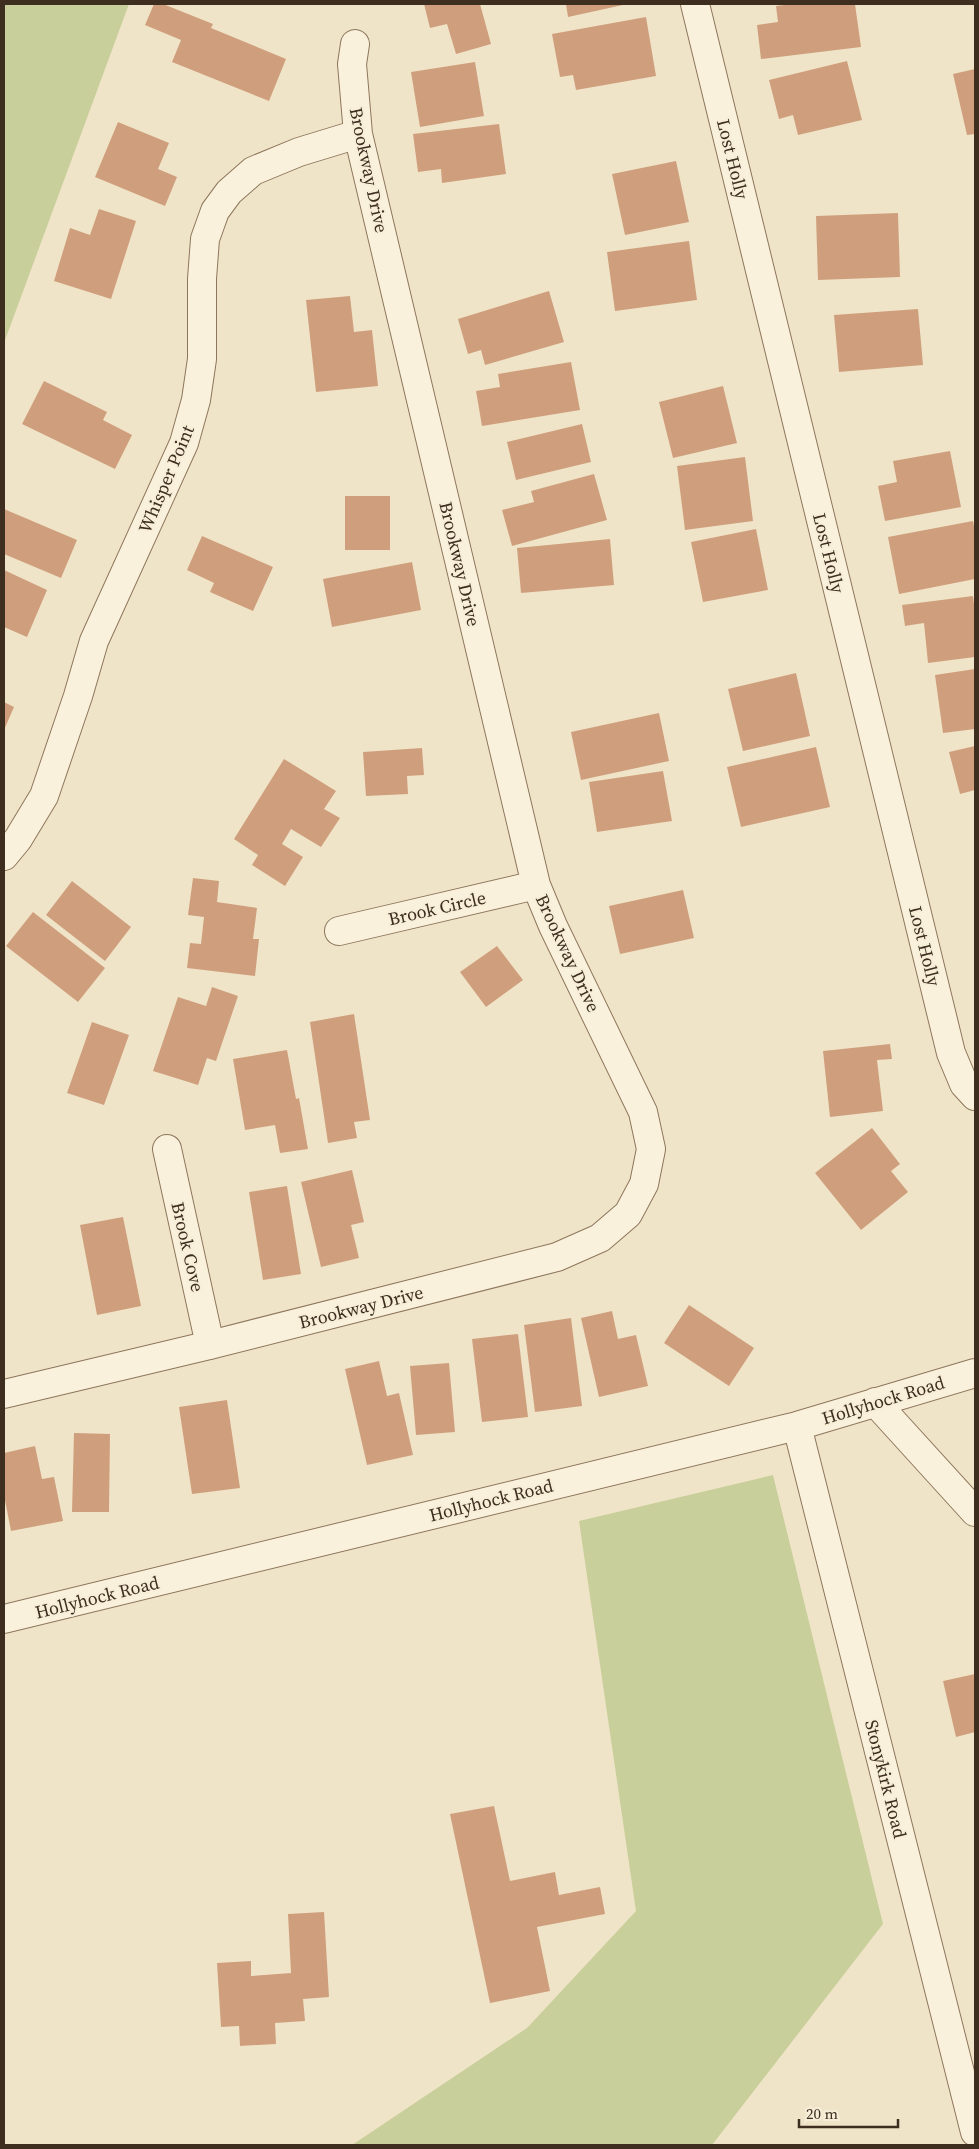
<svg xmlns="http://www.w3.org/2000/svg" width="979" height="2149" font-family="'Source Serif 4',serif">
	<style>
		.green { fill: #c9cf9b }
		.building { fill: #cf9f7d }
		.lines { fill: none; stroke-linecap: round; stroke-linejoin: round }
		.street-casing { stroke: #8d765c; stroke-width: 30 }
		.street { stroke: #faf1dc; stroke-width: 28 }
		.labels { text-anchor: middle; dominant-baseline: central; stroke-width: 4; stroke-linejoin: round; paint-order: stroke }
		.street-label { font-size: 18px; fill: #3d2e20; stroke: #f7eed8 }
	</style>
	<rect width="100%" height="100%" fill="#f0e4c8"/>
	<path class="green" d="M4,4H129L4,343Z
		M773,1475L883,1924L712,2145H352L527,2028L636,1911L579,1521Z"/>
	<path class="building" d="M154,4H163L213,24L211,28L286,59L269,101L172,62L181,40L145,25Z
		M424,4H480L491,44L456,54L447,24L430,28Z
		M566,4H623V5L568,17Z
		M792,4H855L861,47L761,59L757,25L778,22L776,6Z
		M646,17L656,76L576,90L573,75L560,77L552,34Z
		M847,61L862,120L798,135L793,115L779,119L769,80Z
		M475,62L484,116L420,127L411,72Z
		M975,69V134L967,135L953,74Z
		M118,122L169,143L158,169L177,177L165,206L95,177Z
		M499,124L506,174L442,183L441,169L418,172L413,134Z
		M676,161L689,222L625,235L612,174Z
		M99,209L136,221L111,299L54,281L70,228L90,235Z
		M898,213L900,277L818,280L816,216Z
		M689,241L697,300L615,311L607,252Z
		M549,291L564,342L485,365L481,350L468,354L458,319Z
		M350,296L354,332L372,330L378,386L316,392L306,300Z
		M918,309L923,365L839,372L834,315Z
		M571,362L580,410L482,426L476,391L500,387L498,374Z
		M44,381L107,412L103,420L132,435L115,469L22,424Z
		M723,386L737,443L673,458L659,402Z
		M582,424L591,462L516,480L507,442Z
		M950,451L961,507L885,521L878,486L897,482L893,461Z
		M745,457L753,521L685,530L677,466Z
		M594,474L607,520L512,546L502,510L534,502L531,491Z
		M345,496H390V550H345Z
		M4,509L77,540L61,578L4,554Z
		M973,521L975,531V579L899,594L888,537Z
		M756,529L768,590L703,602L691,542Z
		M202,536L273,567L253,611L210,592L214,583L187,570Z
		M610,539L614,585L521,593L517,548Z
		M412,562L421,610L332,627L323,579Z
		M4,570L47,590L27,637L4,627Z
		M973,596L975,612V657L928,663L924,623L905,626L902,605Z
		M975,669V729L943,733L935,675Z
		M796,673L810,736L743,751L728,689Z
		M4,702L14,707L4,730Z
		M659,713L669,761L581,780L571,732Z
		M975,746V790L960,794L949,752Z
		M816,747L830,807L741,827L727,767Z
		M422,748L424,775L407,776L408,794L366,796L363,752Z
		M284,759L336,791L324,809L340,818L321,847L291,829L282,844L303,857L285,886L252,865L258,855L234,839Z
		M663,771L672,821L597,832L589,782Z
		M193,878L219,881L217,902L257,908L253,939H259L255,976L187,968L190,943L201,944L204,917L188,915Z
		M72,881L131,927L105,961L46,915Z
		M683,890L694,938L620,954L609,906Z
		M33,912L105,968L78,1002L6,946Z
		M497,946L523,980L486,1007L460,972Z
		M212,987L238,996L216,1061L207,1058L198,1085L153,1071L178,997L206,1006Z
		M354,1014L370,1120L354,1122L357,1138L328,1143L310,1022Z
		M92,1022L129,1035L104,1105L67,1093Z
		M890,1044L892,1059L877,1060L883,1111L830,1117L823,1051Z
		M287,1050L296,1099L299,1098L308,1149L280,1153L275,1125L245,1130L233,1059Z
		M872,1128L900,1164L891,1171L908,1192L861,1230L815,1173Z
		M352,1170L364,1222L351,1225L359,1258L321,1267L301,1182Z
		M287,1186L301,1274L263,1280L249,1192Z
		M123,1217L141,1306L97,1315L80,1225Z
		M689,1305L754,1348L729,1386L664,1343Z
		M612,1311L618,1339L636,1335L648,1386L599,1397L581,1318Z
		M571,1318L582,1406L535,1412L524,1325Z
		M518,1334L528,1417L482,1422L472,1339Z
		M379,1361L387,1396L399,1393L413,1455L367,1465L345,1369Z
		M449,1363L455,1432L416,1435L410,1366Z
		M227,1400L240,1488L192,1494L179,1407Z
		M74,1433L110,1434L109,1512H72Z
		M35,1446L42,1479L54,1477L63,1521L11,1531L4,1495V1453Z
		M975,1674V1732L956,1737L943,1681Z
		M494,1806L510,1881L555,1872L559,1895L600,1887L605,1914L537,1927L550,1991L490,2003L450,1814Z
		M324,1912L329,1997L303,1999L305,2021L275,2023L276,2044L240,2046L239,2026L221,2027L217,1963L251,1961V1976L291,1973L288,1914Z"/>
	<g class="lines">
		<defs>
			<path id="street" d="M695,4L951,1053L964,1084L975,1096
				M4,856L18,839L44,796L78,696L94,641L184,443L196,400L202,359V279L205,239L215,211L229,192L253,171L299,152L358,134
				M339,931L536,885
				M167,1149L210,1345
				M4,1394L210,1345L557,1257L600,1238L628,1214L644,1184L651,1149L643,1112L553,926L536,885L358,134L352,64L355,44
				M875,1402L975,1512
				M797,1426L975,2132
				M4,1619L797,1426L975,1373"/>
		</defs>
		<use href="#street" class="street-casing"/>
		<use href="#street" class="street"/>
	</g>
	<g class="labels">
		<g class="street-label">
			<text transform="translate(733 159) rotate(76)">Lost Holly</text>
			<text transform="translate(369 170) rotate(78)">Brookway Drive</text>
			<text transform="translate(166 479) rotate(-67)">Whisper Point</text>
			<text transform="translate(829 553) rotate(76)">Lost Holly</text>
			<text transform="translate(460 564) rotate(77)">Brookway Drive</text>
			<text transform="translate(437 908) rotate(-13)">Brook Circle</text>
			<text transform="translate(925 946) rotate(76)">Lost Holly</text>
			<text transform="translate(568 953) rotate(65)">Brookway Drive</text>
			<text transform="translate(188 1247) rotate(77)">Brook Cove</text>
			<text transform="translate(361 1307) rotate(-14)">Brookway Drive</text>
			<text transform="translate(883 1400) rotate(-17)">Hollyhock Road</text>
			<text transform="translate(491 1500) rotate(-14)">Hollyhock Road</text>
			<text transform="translate(97 1597) rotate(-14)">Hollyhock Road</text>
			<text transform="translate(886 1779) rotate(76)">Stonykirk Road</text>
		</g>
	</g>
	<rect width="979" height="2149" fill="none" stroke="#3d2e20" stroke-width="10"/>
	<path d="M799 2119v8h99v-8" fill="none" stroke="#3d2e20" stroke-width="2.5"/>
	<text x="806" y="2119" font-size="15" fill="#3d2e20" stroke="#f7eed8" stroke-width="4" paint-order="stroke">20 m</text>
</svg>
